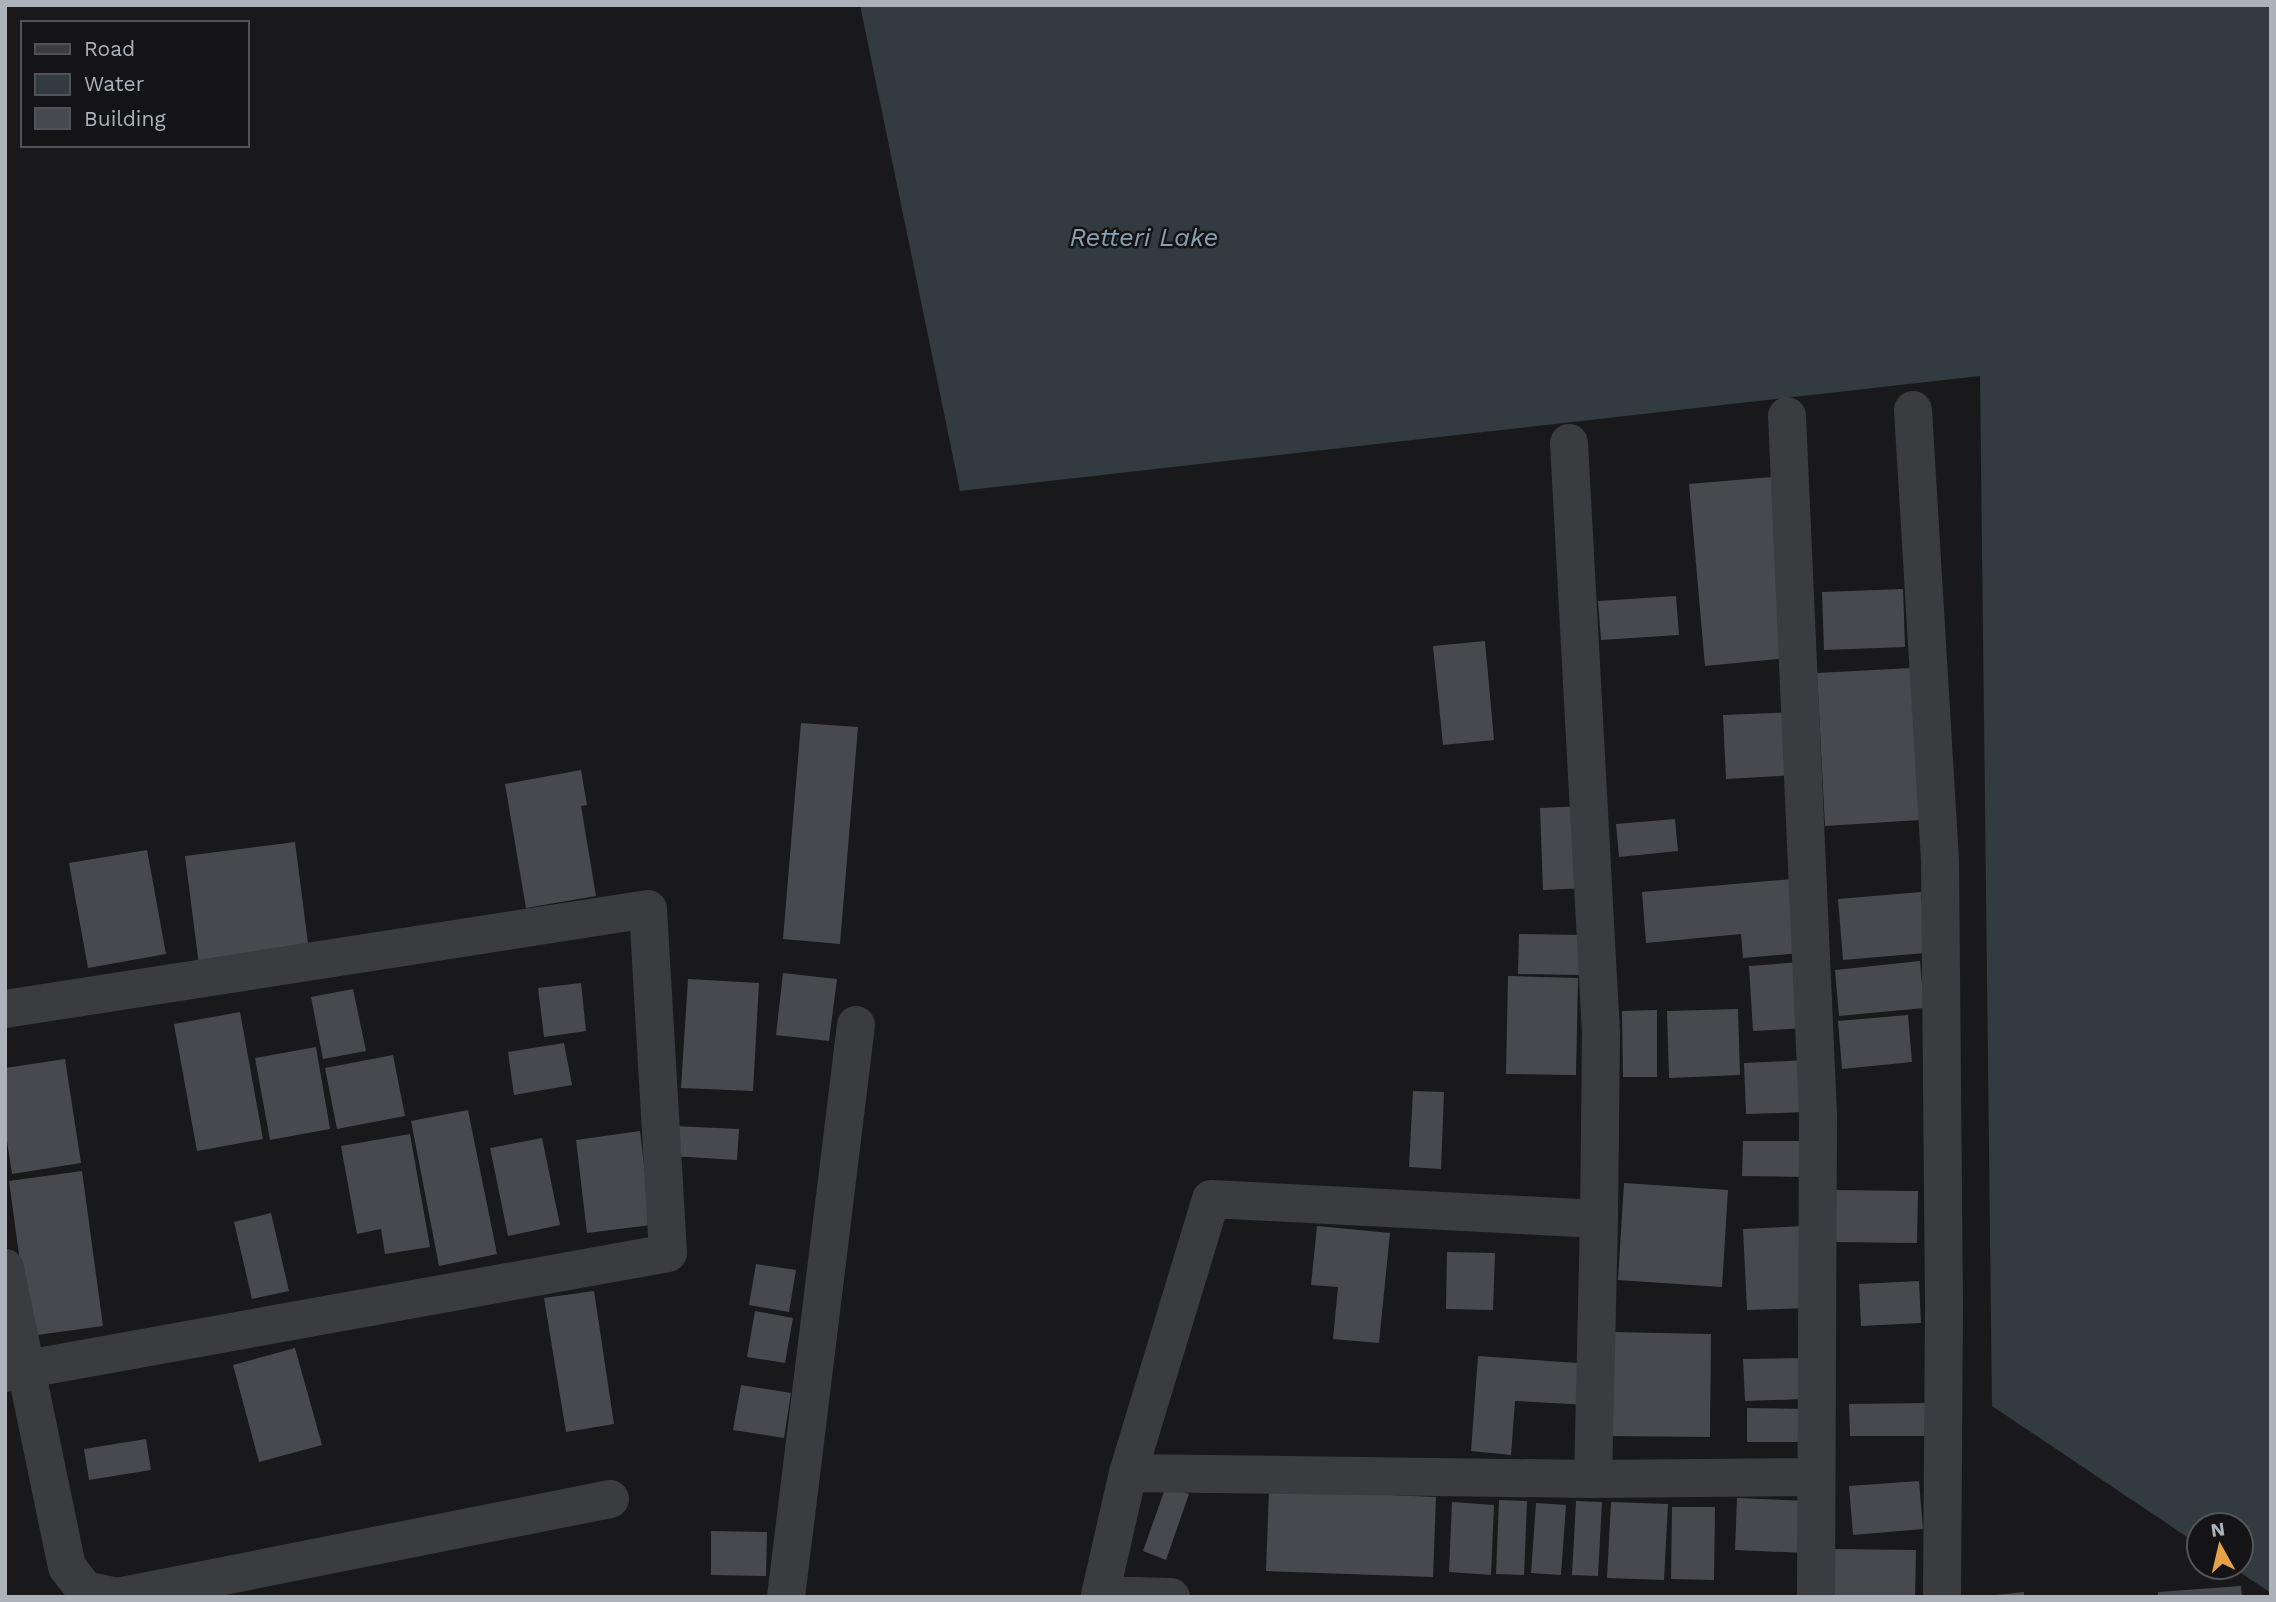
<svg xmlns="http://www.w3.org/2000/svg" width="2276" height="1602" font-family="'Work Sans',sans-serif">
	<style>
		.water { fill: #323b40 }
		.building { fill: #48494e }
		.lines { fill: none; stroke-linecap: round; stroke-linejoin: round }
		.minor { stroke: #3a3c40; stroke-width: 38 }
		.labels { text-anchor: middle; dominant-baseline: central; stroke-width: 5; stroke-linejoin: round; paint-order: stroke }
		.water-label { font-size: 26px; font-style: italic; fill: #86a1b1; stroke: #141416 }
	</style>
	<rect width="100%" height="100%" fill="#19191b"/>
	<path class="water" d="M860,5H2271V1593L2232,1567H2241V1525H2199V1545L1992,1406L1980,376L960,491Z"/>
	<path class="building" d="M1772,477L1788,658L1705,666L1689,484Z
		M1903,589L1905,647L1824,650L1822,592Z
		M1676,596L1679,635L1601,640L1598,601Z
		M1485,641L1494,740L1443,745L1433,646Z
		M1911,668L1920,820L1825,826L1817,673Z
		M1795,712L1798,775L1726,779L1723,715Z
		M801,723L858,727L840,944L783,939Z
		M581,770L587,805L581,806L596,896L526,908L505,784Z
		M1585,806L1589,888L1543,890L1540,808Z
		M1675,819L1678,851L1619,857L1616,824Z
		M295,842L309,951L199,965L185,856Z
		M147,850L166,954L88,968L69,863Z
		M1793,879L1800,953L1743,958L1741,934L1646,943L1642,892Z
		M1921,892L1925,953L1843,960L1838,899Z
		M1519,934L1580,935V975L1518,974Z
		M1920,961L1924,1008L1839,1016L1835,970Z
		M1803,962L1807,1028L1753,1031L1749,966Z
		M783,973L837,979L829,1041L776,1035Z
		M1508,976L1578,978L1576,1075L1506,1074Z
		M688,979L759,983L753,1091L681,1088Z
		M581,983L586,1031L544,1037L538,988Z
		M353,989L366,1051L323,1059L311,997Z
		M1738,1009L1740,1075L1669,1078L1667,1011Z
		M1657,1010V1077H1623L1622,1011Z
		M240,1012L263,1139L197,1151L174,1024Z
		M1908,1015L1912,1062L1842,1069L1838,1021Z
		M564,1043L572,1085L514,1095L508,1052Z
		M316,1047L330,1129L270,1140L255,1058Z
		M393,1055L405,1116L337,1129L325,1068Z
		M65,1059L81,1163L12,1174L5,1128V1068Z
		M1807,1060L1809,1112L1746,1114L1744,1063Z
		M1413,1091L1444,1092L1441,1169L1409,1167Z
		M468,1110L497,1254L439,1266L411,1121Z
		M673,1126L739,1129L737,1160L671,1156Z
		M640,1131L651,1225L587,1233L576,1140Z
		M410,1134L430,1247L385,1254L381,1229L357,1234L341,1146Z
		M542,1138L560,1225L508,1236L490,1148Z
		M1743,1141H1805V1177L1742,1176Z
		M82,1171L103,1326L30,1336L9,1181Z
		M1624,1183L1728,1190L1722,1287L1618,1280Z
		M1831,1190L1918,1191L1917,1243L1830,1242Z
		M271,1213L289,1291L252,1299L234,1222Z
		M1317,1226L1390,1233L1379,1343L1333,1339L1338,1287L1311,1285Z
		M1806,1226L1810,1308L1747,1310L1743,1229Z
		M1447,1252L1495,1253L1493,1310L1446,1309Z
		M756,1264L796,1270L789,1312L749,1305Z
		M1919,1281L1921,1323L1861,1326L1859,1284Z
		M594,1291L614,1424L566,1432L544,1298Z
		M755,1311L793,1318L785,1363L747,1357Z
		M1611,1332L1711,1334L1710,1437L1609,1436Z
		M295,1348L322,1445L259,1462L233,1365Z
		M1478,1356L1592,1364L1589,1405L1515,1401L1511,1455L1471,1451Z
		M1803,1358L1804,1399L1745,1401L1743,1359Z
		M741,1385L791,1393L784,1438L733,1430Z
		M1930,1403L1931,1436H1850L1849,1404Z
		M1747,1408L1803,1409V1442H1747Z
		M146,1439L151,1470L89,1480L84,1449Z
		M1919,1481L1923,1529L1853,1535L1849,1486Z
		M1166,1486L1189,1494L1166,1560L1143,1551Z
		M1269,1490L1436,1497L1433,1577L1266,1571Z
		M1737,1498L1810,1501L1807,1553L1735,1550Z
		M1499,1500L1527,1501L1524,1575L1496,1574Z
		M1576,1501L1602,1502L1598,1576L1572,1575Z
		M1452,1502L1494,1505L1491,1575L1449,1572Z
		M1611,1502L1668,1504L1664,1580L1607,1578Z
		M1536,1503L1566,1505L1561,1575L1531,1573Z
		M1672,1507H1715L1714,1580L1671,1579Z
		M711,1531L767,1532L766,1576L711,1575Z
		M1835,1549L1916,1550L1915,1597H1834Z
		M2241,1586L2242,1597H2158V1592Z
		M2024,1592V1597H1996V1595Z"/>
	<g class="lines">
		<path class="minor" d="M1913,410L1940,860L1944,1305L1942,1597
			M1787,416L1818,1115L1816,1597
			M1569,443L1601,1033L1599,1219
			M5,1009L648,909L668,1253L5,1373
			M5,1268L67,1567L85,1590L118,1597
			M1128,1473L1211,1199L1599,1219L1593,1479L1128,1473L1100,1595L1171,1597
			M1593,1479L1816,1477
			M118,1597L610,1499
			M786,1597L856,1025"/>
	</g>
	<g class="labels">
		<g class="water-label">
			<text x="1144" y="237">Retteri Lake</text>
		</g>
	</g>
	<rect width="2276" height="1602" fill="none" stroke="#acb2ba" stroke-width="14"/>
	<rect x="21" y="21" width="228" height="126" fill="#141416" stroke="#515358" stroke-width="2"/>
	<rect x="35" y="44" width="35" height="10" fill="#3a3c40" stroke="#515358" stroke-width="2"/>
	<text x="84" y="56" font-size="21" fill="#acb2ba">Road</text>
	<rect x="35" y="74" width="35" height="21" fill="#323b40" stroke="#515358" stroke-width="2"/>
	<text x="84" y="91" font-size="21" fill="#acb2ba">Water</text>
	<rect x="35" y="108" width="35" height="21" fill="#48494e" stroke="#515358" stroke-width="2"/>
	<text x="84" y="126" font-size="21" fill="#acb2ba">Building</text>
	<g transform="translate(2220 1546) rotate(352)"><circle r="33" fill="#141416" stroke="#515358" stroke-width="2"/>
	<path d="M0-5L12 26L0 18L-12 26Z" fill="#e5a147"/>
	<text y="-10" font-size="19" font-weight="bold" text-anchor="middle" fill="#acb2ba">N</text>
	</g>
</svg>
